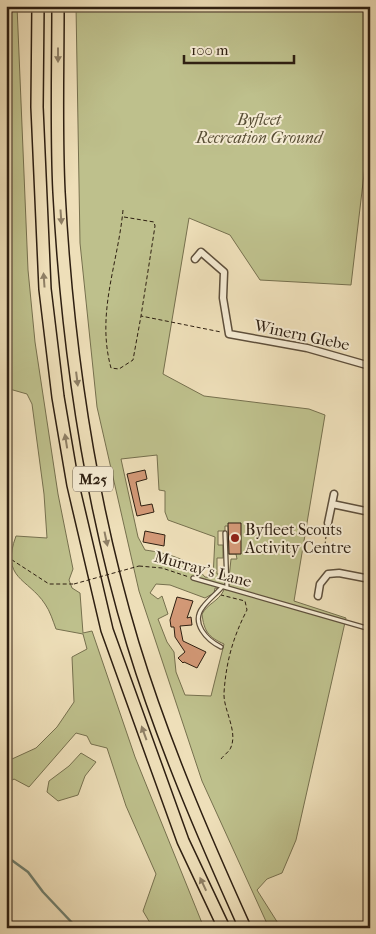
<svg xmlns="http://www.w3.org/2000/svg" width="376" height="934" font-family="'IM FELL French Canon',serif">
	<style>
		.green { fill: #bec08c; stroke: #76704e; fill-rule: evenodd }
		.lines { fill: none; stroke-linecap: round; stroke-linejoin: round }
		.stream { stroke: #6f7e6d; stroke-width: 2.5 }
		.building { fill: #d39977; stroke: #2e1f11 }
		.lane-casing { stroke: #5e4f3b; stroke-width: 5.5 }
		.street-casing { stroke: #5e4f3b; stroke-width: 9 }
		.highway-casing { stroke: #2e1f11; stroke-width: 14 }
		.path { stroke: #2e1f11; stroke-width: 1; stroke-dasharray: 4 2.5; stroke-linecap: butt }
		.lane { stroke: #f4ead2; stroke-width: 3 }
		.street { stroke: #f4ead2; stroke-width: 6 }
		.highway { stroke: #eedfb9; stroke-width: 11 }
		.path-bridge { stroke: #2e1f11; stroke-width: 1; stroke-dasharray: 4 2.5; stroke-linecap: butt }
		.oneway { fill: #8e7f65 }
		.poi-dot { fill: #8f2418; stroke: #f4ead2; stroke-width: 2 }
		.labels { text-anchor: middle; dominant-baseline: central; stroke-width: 4; stroke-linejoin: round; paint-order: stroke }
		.shield { fill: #f4ead2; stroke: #695c4b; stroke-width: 1 }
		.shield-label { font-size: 15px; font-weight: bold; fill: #2e1f11 }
		.park-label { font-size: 16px; font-style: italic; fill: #594f36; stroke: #f4ead2 }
		.street-label { font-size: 16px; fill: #2e1f11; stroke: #f4ead2 }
		.poi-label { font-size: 16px; fill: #2e1f11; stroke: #f4ead2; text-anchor: start }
	</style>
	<rect width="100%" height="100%" fill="#eedfb9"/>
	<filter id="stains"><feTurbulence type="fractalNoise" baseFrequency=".004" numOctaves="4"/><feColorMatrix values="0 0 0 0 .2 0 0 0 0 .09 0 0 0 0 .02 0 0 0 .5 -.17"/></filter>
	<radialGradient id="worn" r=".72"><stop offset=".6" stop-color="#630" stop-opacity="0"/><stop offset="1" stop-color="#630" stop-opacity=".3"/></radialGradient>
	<path class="green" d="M6,6H17L28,270L35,342L58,494L73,569L69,580L72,588L80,593L83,633L92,631L135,757L204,928H153L143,911L156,874L126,806L107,748L91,744L87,736L76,733L29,787L14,779L6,784V750L12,759L36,748L57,727L74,702L72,657L87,649L83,634L56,629C53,621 50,611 45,604C28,578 0,579 16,536L47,538L44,494L32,404L27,394L6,388Z
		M76,6H370V123L351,285L260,280L230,235L189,218L163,374L204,396L309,409L325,415L294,601L346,618L296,840L282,873L267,879L257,890L281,928H269L202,781L139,591L97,407L80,243ZM157,455L159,490L165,491V512L168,520L215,537L213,578L205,577C190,559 167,553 145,550L138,537L121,459ZM225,526H228V554H236L237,559H231L229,578L223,579L222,574H217V558H223V545H218V531H225ZM156,584L170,585L205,598L214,593L215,588L224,590C218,602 208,603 202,614C204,631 208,637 224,644L211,696L185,695L176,672L174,652L167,642L158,619L168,614L162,596L158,599L150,593Z
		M81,753L96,762L85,776L78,795L58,801L47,792L49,781L69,766Z"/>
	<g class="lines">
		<path class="stream" d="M6,760V775
			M6,856L28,872L43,892L77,928"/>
	</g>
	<path class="building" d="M145,470L147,479L136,482L141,506L152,504L154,512L137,516L127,474Z
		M228,523H241V554H229Z
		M145,531L165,535L164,546L143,542Z
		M177,597L193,601L187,618L191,617L192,625L180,626L183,641L206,652L197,668L184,662L183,663L178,658L185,652L175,637L174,627H171L170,620Z"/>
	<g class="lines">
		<defs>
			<path id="lane" d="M225,533L227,588
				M193,578L370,629
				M221,647C207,640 190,623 203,607C208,600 216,594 222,587"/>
			<path id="street" d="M195,259L201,252L224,272L223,298L229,334L307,348L370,366
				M332,504L370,512
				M328,523L334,494
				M318,596L320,584L328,574L339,573L370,579"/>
			<path id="highway" d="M38,6L37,107L45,289L58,397L73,485L107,630L183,841L224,928
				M58,6C58,68 56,131 59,192C67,344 89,498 133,644C163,742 203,835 245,928"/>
		</defs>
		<use href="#lane" class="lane-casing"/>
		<use href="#street" class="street-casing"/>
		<use href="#highway" class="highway-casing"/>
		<path class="path" d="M123,210C118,264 96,313 111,368L119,369L133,360L141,316L221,332
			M124,217L154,222L155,226L141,316
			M324,552L327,529
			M6,556L49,584H74
			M139,566L162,568L189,577
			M221,759C224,755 230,751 231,747C238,731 223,709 224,693C226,662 233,637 247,610L245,601L221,595"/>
		<use href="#lane" class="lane"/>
		<use href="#street" class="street"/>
		<use href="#highway" class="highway"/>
		<path class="path-bridge" d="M74,584L139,566"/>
	</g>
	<defs><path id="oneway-solid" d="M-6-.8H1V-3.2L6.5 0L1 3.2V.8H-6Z" transform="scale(1.25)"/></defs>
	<g class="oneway">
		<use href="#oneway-solid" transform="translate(58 55) rotate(90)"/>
		<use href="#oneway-solid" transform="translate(61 217) rotate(86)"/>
		<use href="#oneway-solid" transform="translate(44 280) rotate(-94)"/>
		<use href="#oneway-solid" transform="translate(77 379) rotate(83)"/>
		<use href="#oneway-solid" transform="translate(66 441) rotate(-99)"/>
		<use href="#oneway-solid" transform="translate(106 539) rotate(78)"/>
		<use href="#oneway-solid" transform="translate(144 733) rotate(-110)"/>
		<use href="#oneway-solid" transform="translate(203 884) rotate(-115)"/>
	</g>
	<circle class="poi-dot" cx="235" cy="538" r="5"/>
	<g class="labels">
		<rect class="shield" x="73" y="466.5" width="40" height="25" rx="4"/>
		<g class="shield-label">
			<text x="93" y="479">M25</text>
		</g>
		<g class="park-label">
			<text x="259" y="119">Byfleet<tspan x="259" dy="18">Recreation Ground</tspan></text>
		</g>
		<g class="street-label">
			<text transform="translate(302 335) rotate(12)">Winern Glebe</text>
			<text transform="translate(203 569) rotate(15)">Murray's Lane</text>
		</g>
		<g class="poi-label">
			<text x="245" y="529">Byfleet Scouts<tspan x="245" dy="18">Activity Centre</tspan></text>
		</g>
	</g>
	<rect width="376" height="934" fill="none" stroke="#eedfb9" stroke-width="25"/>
	<rect x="8" y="8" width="361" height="919" fill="none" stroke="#2e1f11" stroke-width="2.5"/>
	<rect x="12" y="12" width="351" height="909" fill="none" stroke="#2e1f11"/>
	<path d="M184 55v8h110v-8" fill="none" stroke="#2e1f11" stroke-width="2.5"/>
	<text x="191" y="55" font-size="15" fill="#2e1f11" stroke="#f4ead2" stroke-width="4" paint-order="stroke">100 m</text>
	<rect width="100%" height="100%" filter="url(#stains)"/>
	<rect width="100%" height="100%" fill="url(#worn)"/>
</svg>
